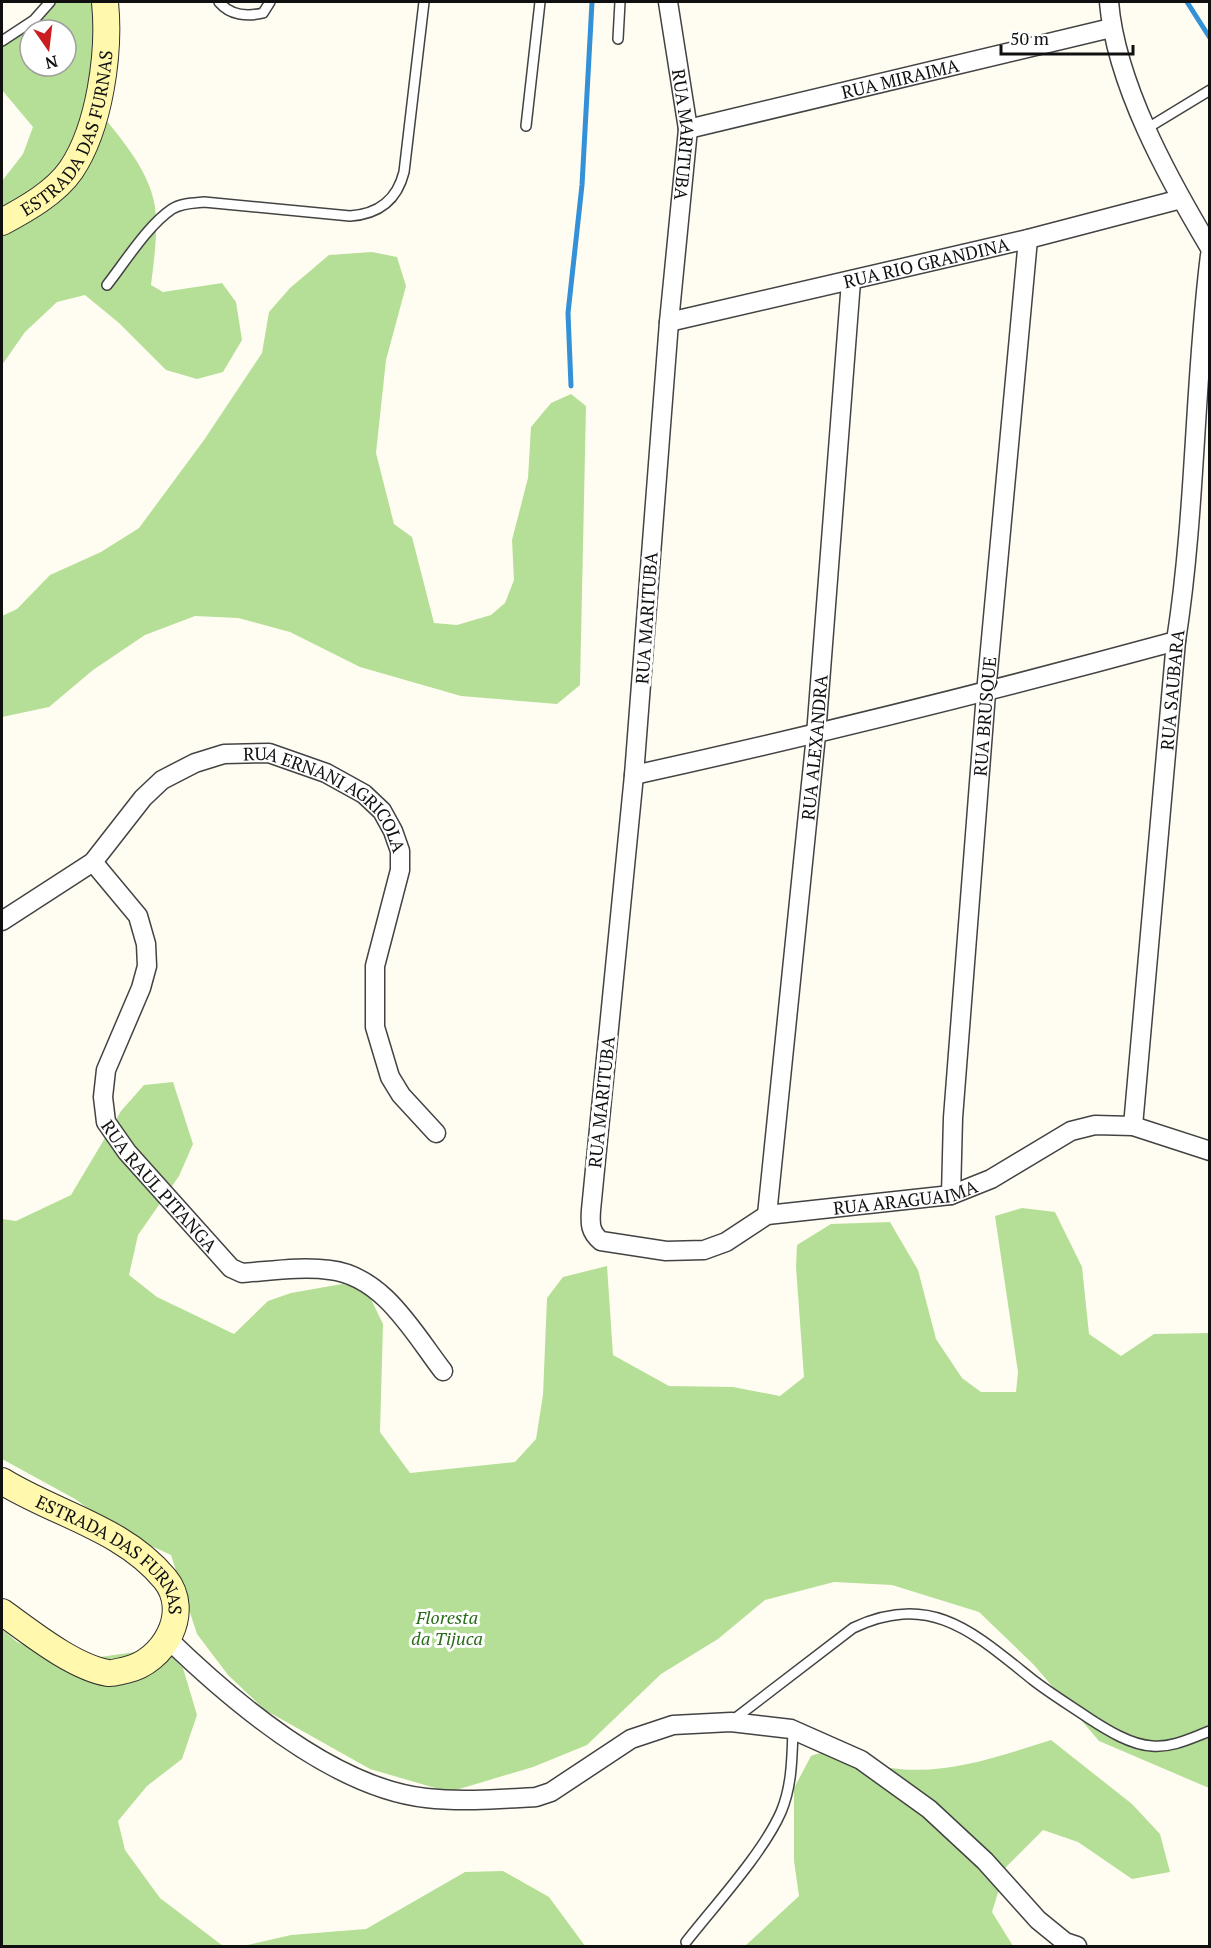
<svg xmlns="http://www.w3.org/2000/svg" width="1211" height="1948" font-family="'PT Serif',serif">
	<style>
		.forest { fill: #b5df96; fill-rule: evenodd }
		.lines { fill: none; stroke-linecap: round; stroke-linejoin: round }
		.stream { stroke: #3491d7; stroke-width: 5 }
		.service-casing { stroke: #434343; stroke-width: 12 }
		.minor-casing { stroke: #434343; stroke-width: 21 }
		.secondary-casing { stroke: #323232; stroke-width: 28 }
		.service { stroke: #fff; stroke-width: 9 }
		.minor { stroke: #fff; stroke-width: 18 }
		.secondary { stroke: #fff8ad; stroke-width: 26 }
		.labels { text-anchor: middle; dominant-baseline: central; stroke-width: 6; stroke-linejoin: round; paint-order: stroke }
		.street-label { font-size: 18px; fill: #101010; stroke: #fff }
		.park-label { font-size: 18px; font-style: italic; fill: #296d1a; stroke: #fff }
	</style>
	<rect width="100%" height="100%" fill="#fffdf2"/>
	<path class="forest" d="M42,2H94L93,55L86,95C111,128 149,165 155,207C158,233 154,260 151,285L163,292L222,283L236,302L242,340L223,372L197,379L166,370L119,323L85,295L57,302L25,332L2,365V181L23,154L33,127L2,90V47ZM30,30H66V66H30Z
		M372,252L397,257L406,286L386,360L376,453L394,524L412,537L434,623L457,625L491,615L505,603L514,580L512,540L528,478L531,427L551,403L571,394L586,406L580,685L557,704L461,696L360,667L290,632L238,618L195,616L145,635L93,670L49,707L2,717V616L17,609L50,575L101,552L139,528L204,440L262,353L269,312L290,288L329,255Z
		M173,1082L193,1144L179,1176L138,1235L129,1275L157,1297L234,1334L268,1301L291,1293L342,1284L366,1289L383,1324L380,1432L410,1473L515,1462L536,1439L543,1395L547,1298L563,1277L607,1266L613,1355L669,1386L733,1387L780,1396L804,1377L796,1267L797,1245L831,1224L890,1222L918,1270L936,1339L962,1378L981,1392H1016L1018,1372L995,1216L1022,1208L1055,1212L1082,1267L1089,1334L1121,1356L1154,1334L1209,1333V1788L1099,1741L1034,1665L979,1612L892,1585L834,1582L765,1600L718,1639L661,1674L587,1745L533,1767L449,1792L370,1769L265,1710L228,1675L197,1634L171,1555L121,1532L75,1499L2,1459V1219L16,1221L71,1195L121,1111L144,1085Z
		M2,1629L17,1642L65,1662L163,1648L183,1668L197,1715L182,1759L147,1786L118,1821L125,1850L160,1898L223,1946H2Z
		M1051,1740L1132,1804L1160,1834L1170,1872L1132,1879L1078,1842L1043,1830L1006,1867L992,1912L1013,1946H745L799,1896L794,1861V1788L811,1756C849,1742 858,1763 891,1768C945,1776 1000,1756 1051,1740Z
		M503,1871L549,1897L585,1946H243L291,1935L366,1929L465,1872Z"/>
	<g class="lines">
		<path class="stream" d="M1187,2L1210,38
			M571,386L568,313L582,185L592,2"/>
		<defs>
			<path id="service" d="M219,2C230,15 247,17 263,13L270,2
				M618,39L620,2
				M2,41L34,20L50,2
				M526,126L540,2
				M1146,129L1210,90
				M107,285C125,262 148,225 172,209C181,203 193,203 204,202L350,216C379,214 397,200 404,172L424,2
				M733,1720L853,1628C931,1591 974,1633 1033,1680C1051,1694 1071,1706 1090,1719C1107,1730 1131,1745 1152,1746C1172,1748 1191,1738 1210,1731
				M686,1942C715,1905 763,1853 781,1812C792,1786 792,1758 793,1730"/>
			<g id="minor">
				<path id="s1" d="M668,2L688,129L669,322L634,775L591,1210C590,1224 590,1232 601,1241L666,1251L704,1250L726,1242L767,1215L951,1195L991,1179L1071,1131L1095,1125L1133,1126L1210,1151"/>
				<path d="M1109,2C1116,84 1168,178 1210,248"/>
				<path id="s2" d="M688,129L1111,28"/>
				<path id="s3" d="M669,322L1028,239L1181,199"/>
				<path d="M634,775C816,735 996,690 1176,641"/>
				<path id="s4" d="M93,862L138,916L146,944L147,966L141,988L106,1070L103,1097L106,1122L127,1152L231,1268L242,1273C270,1271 302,1266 330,1270C383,1276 413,1332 443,1371"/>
				<path id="s5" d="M2,921L93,862L143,798L162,780L195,763L224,754L269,753L326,773L364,794L382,811L393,831L400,851V870L375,966V1027L390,1077L401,1095L436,1133"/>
				<path id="s6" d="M1133,1126L1176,641C1196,513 1194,383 1210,255"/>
				<path id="s7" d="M951,1195L953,1118L986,693L1028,239"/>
				<path id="s8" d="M767,1215L816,735L851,281"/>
				<path d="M168,1639C232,1701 334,1788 426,1798C462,1802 500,1799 536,1797L551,1792L631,1739L673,1725L731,1722L791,1729L861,1760L929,1809L985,1861L1038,1920L1065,1942L1077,1946"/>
			</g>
			<g id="secondary">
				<path id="s9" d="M2,222C26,209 55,193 71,170C100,127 110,52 105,2"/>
				<path id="s10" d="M2,1481C55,1514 123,1528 165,1579C192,1612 164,1662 126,1670C120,1671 113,1674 108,1673C73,1667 30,1632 2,1612"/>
			</g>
		</defs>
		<use href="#service" class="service-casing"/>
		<use href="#minor" class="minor-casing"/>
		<use href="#secondary" class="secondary-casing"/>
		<use href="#service" class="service"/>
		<use href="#minor" class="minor"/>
		<use href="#secondary" class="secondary"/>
	</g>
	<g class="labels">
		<g class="street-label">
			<text stroke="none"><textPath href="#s2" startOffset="218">RUA MIRAIMA</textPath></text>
			<text stroke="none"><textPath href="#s9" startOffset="118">ESTRADA DAS FURNAS</textPath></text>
			<text stroke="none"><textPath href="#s1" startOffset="134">RUA MARITUBA</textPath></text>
			<text stroke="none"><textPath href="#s3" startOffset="264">RUA RIO GRANDINA</textPath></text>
			<text transform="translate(646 618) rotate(-86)">RUA MARITUBA</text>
			<text stroke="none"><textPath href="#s6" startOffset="438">RUA SAUBARA</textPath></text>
			<text stroke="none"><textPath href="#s7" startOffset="480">RUA BRUSQUE</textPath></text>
			<text stroke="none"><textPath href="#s8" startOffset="470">RUA ALEXANDRA</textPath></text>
			<text stroke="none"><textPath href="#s5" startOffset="402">RUA ERNANI AGRICOLA</textPath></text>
			<text transform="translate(601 1102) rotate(-84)">RUA MARITUBA</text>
			<text stroke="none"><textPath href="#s4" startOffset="369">RUA RAUL PITANGA</textPath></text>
			<text stroke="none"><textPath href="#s1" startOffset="1564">RUA ARAGUAIMA</textPath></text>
			<text stroke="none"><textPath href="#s10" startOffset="135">ESTRADA DAS FURNAS</textPath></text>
		</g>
		<g class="park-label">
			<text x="447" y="1617">Floresta<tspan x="447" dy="21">da Tijuca</tspan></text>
		</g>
	</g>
	<rect width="1211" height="1948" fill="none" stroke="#101010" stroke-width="6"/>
	<g transform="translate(48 48) rotate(166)"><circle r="28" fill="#ffffff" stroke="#9f9f9f" stroke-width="1.5"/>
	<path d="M0-4.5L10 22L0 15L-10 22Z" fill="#cb1c20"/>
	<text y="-9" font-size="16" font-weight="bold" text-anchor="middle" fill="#101010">N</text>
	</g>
	<path d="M1001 45v9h132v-9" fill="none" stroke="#101010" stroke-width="3"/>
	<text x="1010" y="45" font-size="18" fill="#101010" stroke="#ffffff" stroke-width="4.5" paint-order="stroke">50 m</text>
</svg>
